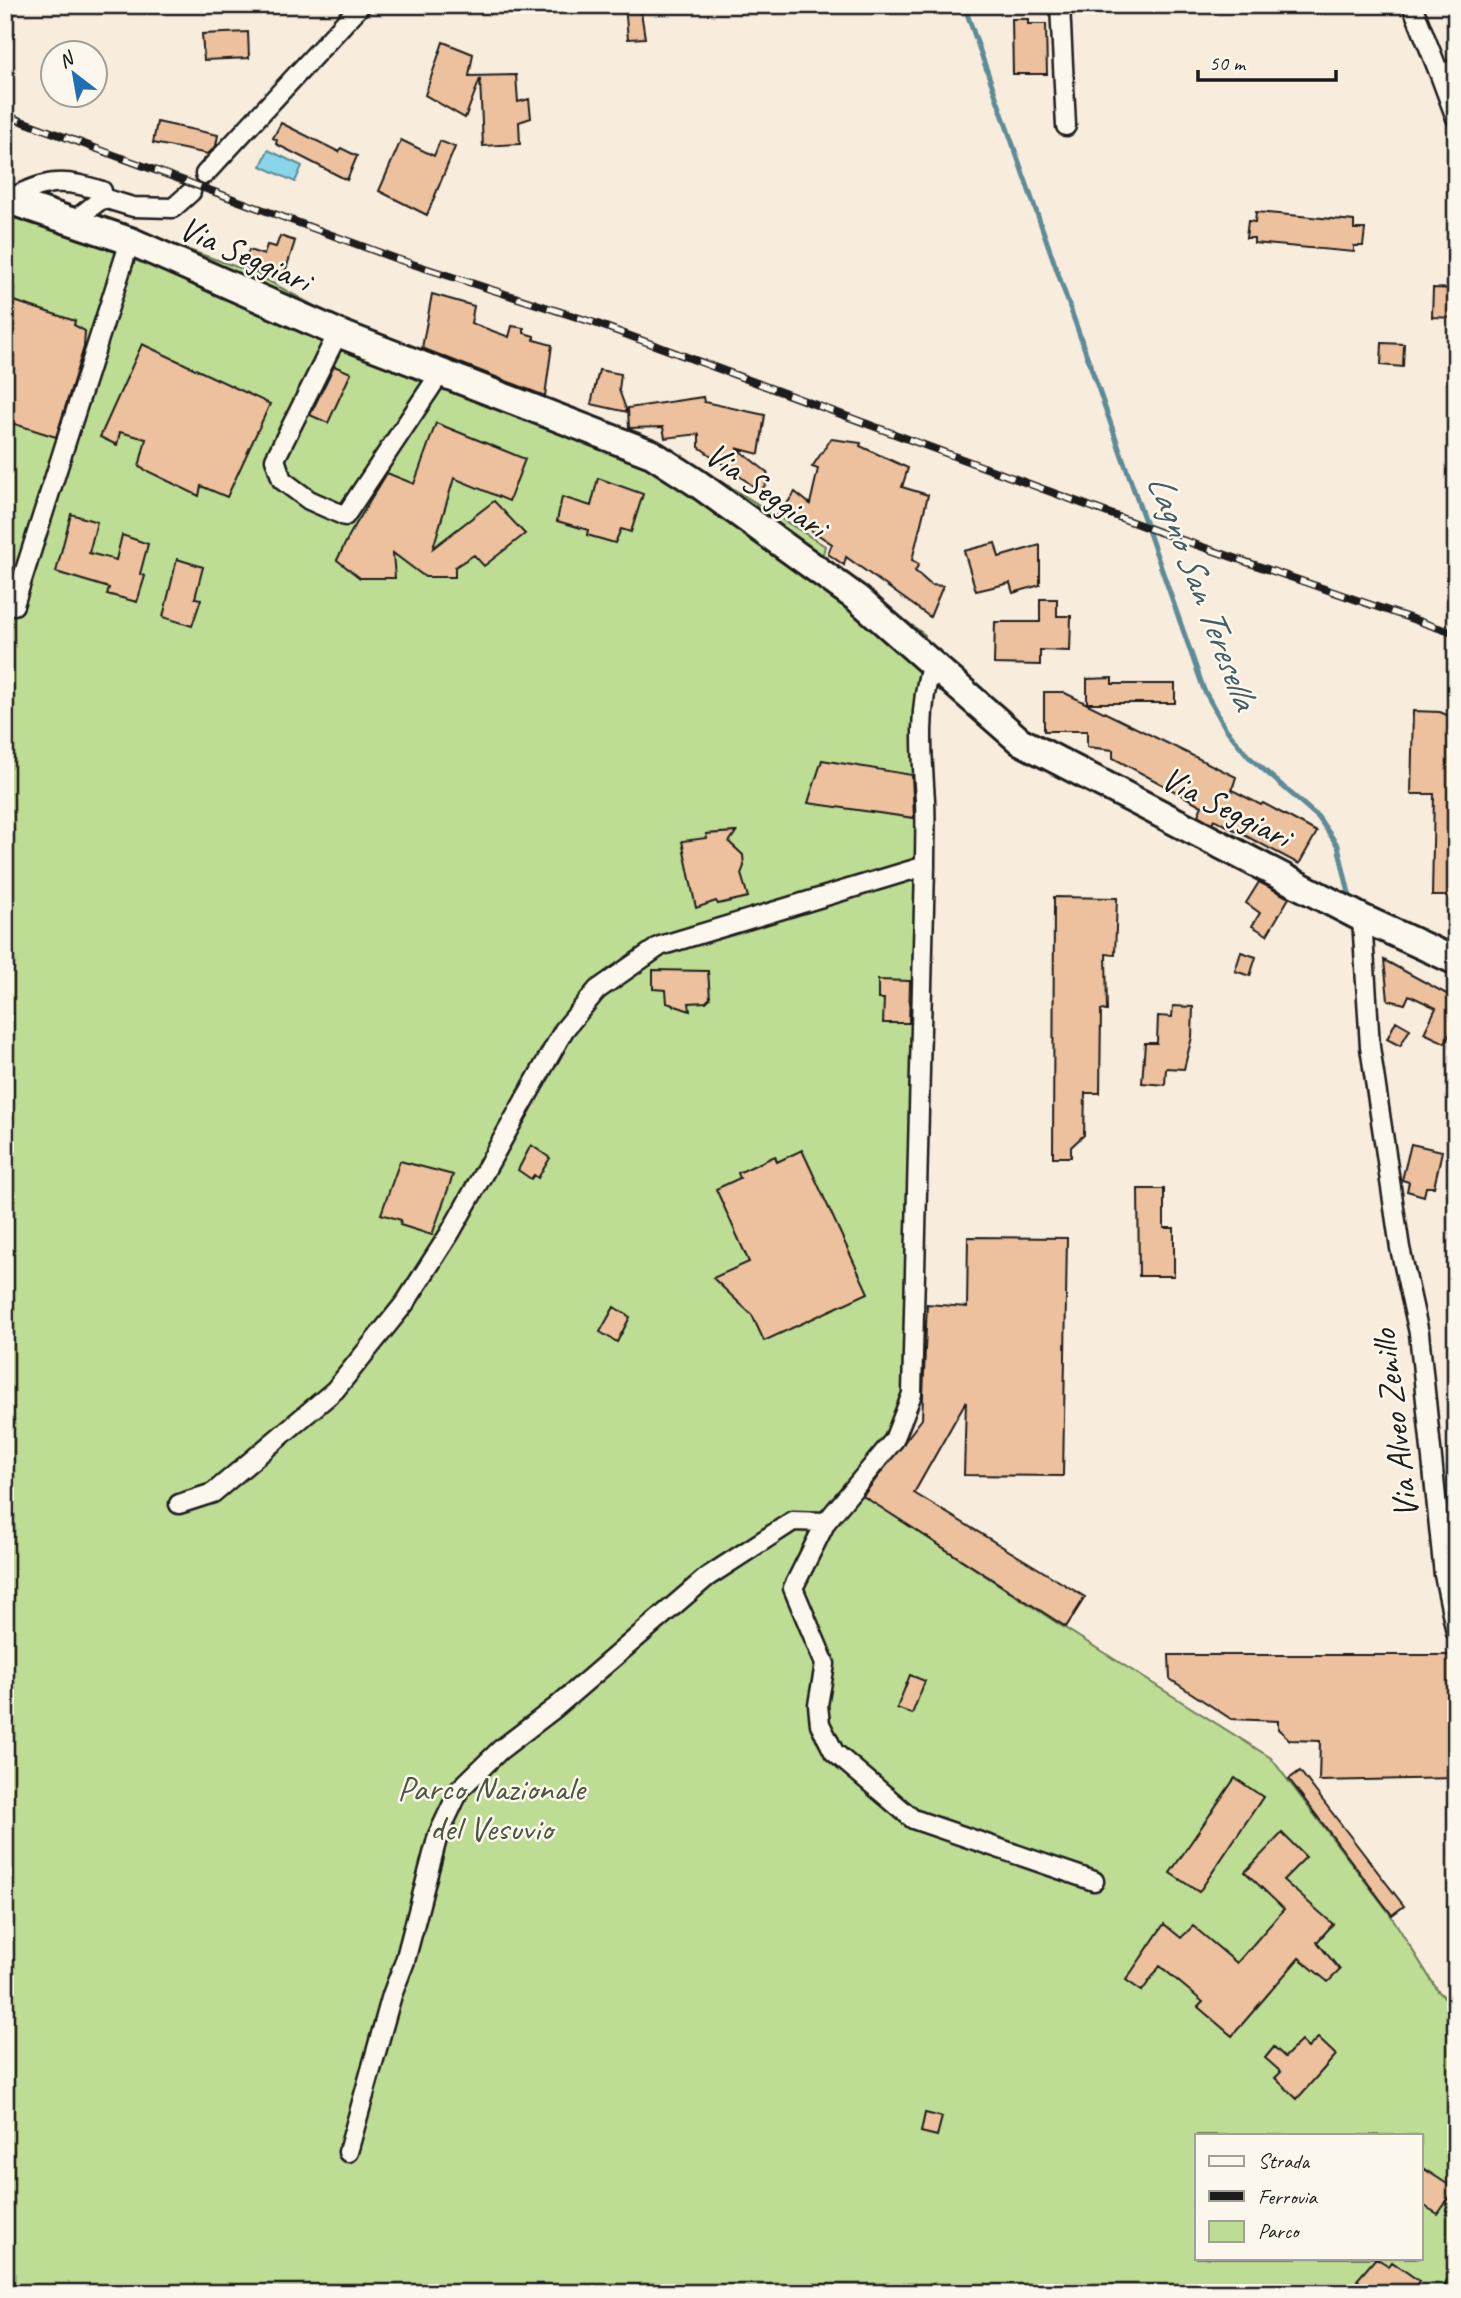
<svg xmlns="http://www.w3.org/2000/svg" width="1461" height="2298" font-family="Caveat,sans-serif">
	<style>
		.green { fill: #bddd95; stroke: #6c7c58; stroke-width: 2; fill-rule: evenodd }
		.water { fill: #89d5e9; stroke: #5d8b97; stroke-width: 2 }
		.lines { fill: none; stroke-linecap: round; stroke-linejoin: round }
		.stream { stroke: #5d8b97; stroke-width: 5 }
		.building { fill: #edc19d; stroke: #1c1c1c; stroke-width: 2 }
		.minor-casing { stroke: #1c1c1c; stroke-width: 23 }
		.secondary-casing { stroke: #1c1c1c; stroke-width: 32 }
		.minor { stroke: #fbf7ec; stroke-width: 18 }
		.secondary { stroke: #fbf7ec; stroke-width: 26 }
		.rail-casing { stroke: #1c1c1c; stroke-width: 8 }
		.rail { stroke: #fbf7ec; stroke-width: 5; stroke-dasharray: 16; stroke-linecap: butt }
		.labels { text-anchor: middle; dominant-baseline: central; stroke-width: 5; stroke-linejoin: round; paint-order: stroke }
		.street-label { font-size: 35px; fill: #1c1c1c; stroke: #fbf7ec }
		.park-label { font-size: 35px; fill: #4c5640; stroke: #fbf7ec }
		.water-label { font-size: 37px; font-style: italic; fill: #425d64; stroke: #fbf7ec }
	</style>
	<rect width="100%" height="100%" fill="#f8ecdc"/>
	<filter id="ink" filterUnits="userSpaceOnUse"><feTurbulence type="fractalNoise" baseFrequency=".0143" numOctaves="2"/><feDisplacementMap in="SourceGraphic" scale="14" xChannelSelector="R" yChannelSelector="G"/><feConvolveMatrix kernelMatrix="1 2 1 2 8 2 1 2 1" color-interpolation-filters="sRGB"/></filter>
	<g filter="url(#ink)">
		<path class="green" d="M5,185L254,273L349,325L666,447L825,546L822,558L925,635L916,718L923,871L910,1418L854,1489L1060,1625L1271,1758L1390,1914L1438,1991L1456,2008V2289L1453,2293H5ZM1197,2135H1421V2258H1197Z"/>
		<path class="water" d="M268,150L302,166L295,182L261,166Z"/>
		<g class="lines">
			<path class="stream" d="M964,5L1204,690L1226,729L1248,756L1318,817L1338,846L1351,902
				M1448,1530L1456,1589"/>
		</g>
		<path class="building" d="M625,5H640L645,38L628,39Z
			M1012,19H1028V24H1046L1047,74H1013Z
			M248,32L249,58L204,60L202,34Z
			M443,42L473,54L469,76L516,75L518,102L529,99L531,118L519,122L520,144L483,146L480,79L465,118L425,95Z
			M157,122L218,135L216,146L208,154L153,143Z
			M281,123L339,152L341,148L357,156L347,180L276,144L277,140L273,138Z
			M401,140L434,156L440,141L455,147L427,215L379,191Z
			M1256,212L1354,221V229H1365L1363,246H1354V252L1254,243V238H1246L1248,221L1255,222Z
			M280,236L295,241L282,282L247,268L244,263L249,250L264,255L267,245L276,247Z
			M1433,288L1456,289V318L1432,317Z
			M432,294L474,306L471,323L509,337L512,326L524,328V333L534,336V340L552,345L545,396L422,348Z
			M5,298L75,321L74,325L85,331L84,347L56,437L5,421Z
			M1382,343L1404,344L1403,367L1381,365Z
			M142,344L270,404L227,497L201,486L199,496L139,467L146,439L120,432L117,445L100,437Z
			M334,366L351,373L328,423L310,415Z
			M599,370L621,374L619,390L627,412L591,404Z
			M703,397L704,402L765,415L759,454L736,448L767,472L769,481L760,491L699,447V434L665,438L663,427L629,428L628,408Z
			M436,423L525,459L509,501L454,478L433,548L494,501L525,534L484,566L474,555L455,567V577H425L393,553L395,578H360L337,560L350,534L387,473L414,484Z
			M831,439L861,443L860,446L908,468L902,487L928,495L912,560L919,564L915,571L931,585L943,586L930,617L846,557L844,565L828,554L832,544L782,511L795,492L810,504L818,469L812,467Z
			M598,478L643,494L631,532L621,529L615,543L587,535L588,530L557,521L562,497L591,506Z
			M71,514L97,522L89,553L116,560L122,535L148,544L140,574L145,576L137,602L107,594L109,588L56,572Z
			M995,543L999,557L1040,545V585L1013,593L1010,583L976,591L964,551Z
			M177,559L203,567L195,598L201,599L192,626L163,617Z
			M1040,599H1057V616H1071L1070,651L1040,650V665L994,664L995,622H1040Z
			M1112,678V684H1175V703H1087V679Z
			M1044,692H1063L1236,777L1232,790L1261,805L1263,803L1317,832L1299,864L1214,819L1212,823L1198,815L1202,806L1113,758V750L1087,747V731H1044Z
			M1413,711L1440,712L1456,719V896H1432L1434,794H1411Z
			M822,760L912,775L914,818L808,803Z
			M736,832L729,842L743,855L744,866L741,874L748,897L718,904L716,901L696,908L682,841L707,838L706,834Z
			M1259,882L1289,898L1267,935L1252,926L1260,913L1246,903Z
			M1054,897L1117,898L1115,955L1106,954L1107,1011L1101,1010L1100,1093H1085L1084,1135L1071,1147V1157H1053Z
			M1241,952L1256,957L1250,976L1235,971Z
			M1384,960L1456,999V1021L1445,1043L1424,1033L1436,1008L1409,995L1405,1004L1388,1000Z
			M653,970L708,971L710,998L706,1002L689,1003L690,1011L667,1003L666,990L653,989Z
			M878,980L910,981L909,1023H883L884,999H878Z
			M1173,1006L1193,1007L1192,1037L1184,1069L1166,1068L1165,1085L1142,1083L1145,1043H1157L1158,1016L1172,1017Z
			M1396,1021L1410,1029L1400,1046L1387,1039Z
			M1411,1144L1442,1151L1434,1187H1426L1424,1196L1407,1191L1409,1182L1402,1180Z
			M531,1145L550,1158L538,1178L534,1175L531,1179L518,1170Z
			M802,1150L868,1293L764,1341L752,1315L713,1278L749,1262L716,1189L740,1178L738,1173L775,1156L777,1162Z
			M400,1161L453,1175L432,1235L400,1225L401,1220L381,1214Z
			M1138,1189H1164V1228H1174V1276H1139Z
			M968,1237L1067,1238L1063,1476L964,1475L966,1401L914,1493L1085,1597L1066,1627L863,1496L922,1419L927,1304L967,1307Z
			M614,1307L630,1317L617,1342L600,1332Z
			M1169,1655H1452L1454,1778L1319,1781L1320,1741L1290,1740L1278,1729V1721L1231,1719L1170,1679Z
			M910,1675L925,1681L912,1714L897,1708Z
			M1300,1771L1330,1810L1404,1906L1392,1915L1289,1779Z
			M1235,1778L1263,1797L1199,1892L1170,1873Z
			M1282,1833L1306,1857L1283,1880L1333,1924L1317,1942L1340,1970L1328,1982L1299,1958L1232,2036L1198,2007L1203,2002L1160,1966L1142,1991L1126,1980L1164,1924L1181,1938L1193,1926L1237,1963L1284,1909L1245,1872Z
			M1318,2038L1336,2055L1297,2099L1275,2078L1281,2072L1265,2058L1274,2047L1285,2057L1301,2041L1308,2048Z
			M925,2113L942,2117L937,2136L921,2132Z
			M1421,2167L1455,2189L1438,2214L1421,2204Z
			M1376,2258L1389,2266L1392,2262L1419,2281L1410,2293H1378L1357,2280Z"/>
		<g class="lines">
			<defs>
				<path id="minor" d="M1060,5L1066,126
					M1412,5L1440,75
					M1456,68L1440,75L1456,118
					M205,174L361,5
					M7,200C44,181 61,177 102,191L103,198L133,207L173,208L191,192
					M72,222L103,198
					M338,333L275,459L282,480L309,500L345,516L441,372
					M14,605L130,241
					M931,666C918,712 922,754 925,800C926,822 925,844 925,866L912,1394L894,1440L826,1522L793,1588L825,1664L818,1705L820,1724L834,1752L913,1819L1094,1881
					M1362,918L1370,1047L1400,1248L1419,1333L1444,1575L1456,1632
					M179,1504L213,1493L335,1390L405,1303L450,1233L564,1030L597,990L660,946L925,866
					M348,2152L392,1995L405,1961L438,1835L460,1789L500,1750L555,1708L707,1577L793,1521L826,1522
					M1453,2293L1456,2285"/>
				<path id="secondary" d="M5,199L130,241L338,333L652,454L697,483L858,599L1020,741L1362,918L1456,961"/>
			</defs>
			<use href="#minor" class="minor-casing"/>
			<use href="#secondary" class="secondary-casing"/>
			<use href="#minor" class="minor"/>
			<use href="#secondary" class="secondary"/>
			<defs>
				<path id="rail" d="M5,115L397,259L595,323L1159,532L1456,634"/>
			</defs>
			<use href="#rail" class="rail-casing"/>
			<use href="#rail" class="rail"/>
		</g>
	</g>
	<g class="labels">
		<g class="street-label">
			<text transform="translate(245 254) rotate(24)">Via Seggiari</text>
			<text transform="translate(766 490) rotate(35)">Via Seggiari</text>
			<text transform="translate(1226 807) rotate(27)">Via Seggiari</text>
			<text transform="translate(1395 1424) rotate(-97)">Via Alveo Zenillo</text>
		</g>
		<g class="park-label">
			<text x="491" y="1788">Parco Nazionale<tspan x="491" dy="40">del Vesuvio</tspan></text>
		</g>
		<g class="water-label">
			<text transform="translate(1203 591) rotate(69)">Lagno San Teresella</text>
		</g>
	</g>
	<rect width="1461" height="2298" fill="none" stroke="#fbf7ec" stroke-width="28"/>
	<rect x="14" y="14" width="1433" height="2270" fill="none" stroke="#1c1c1c" stroke-width="2.5" filter="url(#ink)"/>
	<rect x="1195" y="2134" width="228" height="126" fill="#fbf7ec" stroke="#a29f99" stroke-width="2"/>
	<rect x="1209" y="2156" width="35" height="10" fill="#fbf7ec" stroke="#a29f99" stroke-width="2"/>
	<text x="1258" y="2168" font-size="21" fill="#1c1c1c">Strada</text>
	<rect x="1209" y="2191" width="35" height="10" fill="#1c1c1c" stroke="#a29f99" stroke-width="2"/>
	<text x="1258" y="2204" font-size="21" fill="#1c1c1c">Ferrovia</text>
	<rect x="1209" y="2221" width="35" height="21" fill="#bddd95" stroke="#a29f99" stroke-width="2"/>
	<text x="1258" y="2238" font-size="21" fill="#1c1c1c">Parco</text>
	<g transform="translate(74 74) rotate(329)"><circle r="33" fill="#fbf7ec" stroke="#a29f99" stroke-width="2"/>
	<path d="M0-5L12 26L0 18L-12 26Z" fill="#1f6fb2"/>
	<text y="-10" font-size="19" font-weight="bold" text-anchor="middle" fill="#1c1c1c">N</text>
	</g>
	<path d="M1198 70v10h138v-10" fill="none" stroke="#1c1c1c" stroke-width="3.5"/>
	<text x="1209" y="70" font-size="21" fill="#1c1c1c" stroke="#fbf7ec" stroke-width="5" paint-order="stroke">50 m</text>
</svg>
